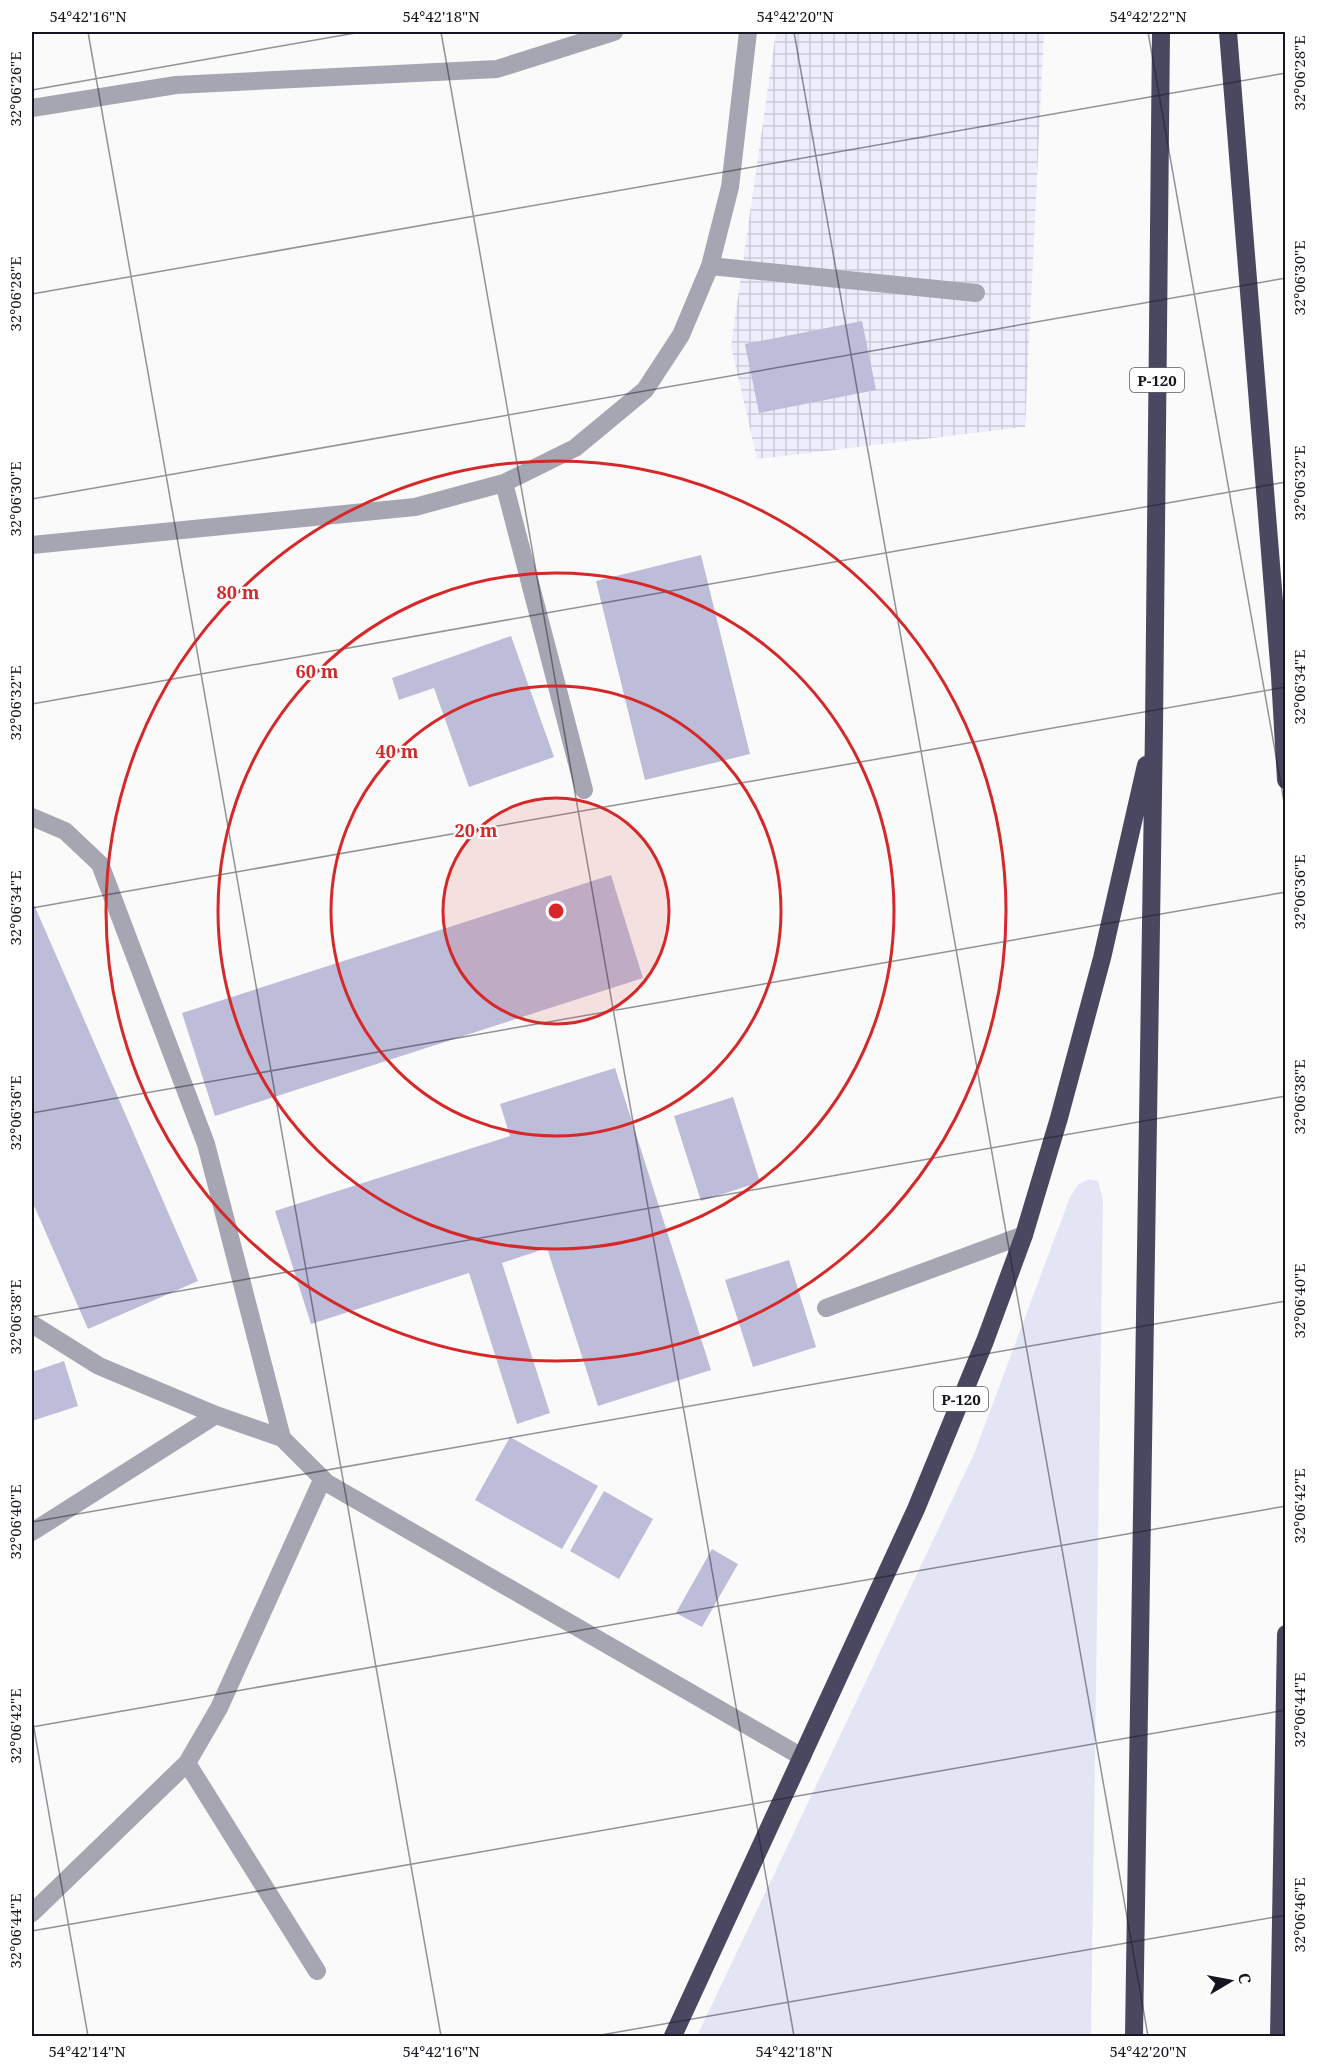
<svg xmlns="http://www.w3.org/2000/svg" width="1317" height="2068" font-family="'Noto Serif',serif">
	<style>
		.industrial { fill: url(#industrial-grid) }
		.green { fill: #e4e5f4 }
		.building { fill: #bdbdda }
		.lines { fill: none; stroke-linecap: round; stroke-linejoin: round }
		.minor { stroke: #a6a6b2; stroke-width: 18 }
		.highway { stroke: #494860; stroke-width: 18 }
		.ticks { fill: none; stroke: #15151f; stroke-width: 1.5; stroke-opacity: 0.45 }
		.ring { fill: none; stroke: #d62828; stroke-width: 3 }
		.labels { text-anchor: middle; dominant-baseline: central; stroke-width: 4.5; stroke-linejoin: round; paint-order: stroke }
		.shield { fill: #fff; stroke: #5b5b62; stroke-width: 1.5 }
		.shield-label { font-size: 15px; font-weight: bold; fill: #15151f }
		.centre { fill: #d62828; stroke: #fff; stroke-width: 3 }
		.ring-label { font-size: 18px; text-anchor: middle; font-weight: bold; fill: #d62828; stroke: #fff; stroke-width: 4.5; stroke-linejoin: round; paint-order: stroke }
		.neatline { fill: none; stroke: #15151f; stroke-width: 2 }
		.ticks-label { font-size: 15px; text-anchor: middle; fill: #15151f }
	</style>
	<defs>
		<pattern id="industrial-grid" width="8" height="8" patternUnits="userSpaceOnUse" patternTransform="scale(1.5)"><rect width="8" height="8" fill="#ededfc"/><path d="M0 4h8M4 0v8" fill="none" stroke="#cacad8"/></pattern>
	</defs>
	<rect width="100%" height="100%" fill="#fafafa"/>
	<path class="industrial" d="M776,32H1044L1025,427L757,459L731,346Z"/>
	<path class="green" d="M1088,1179L1098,1181L1103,1200L1091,2036H697L974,1454L1070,1197L1078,1185Z"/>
	<path class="building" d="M862,321L876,390L759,413L745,344Z
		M701,555L750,754L645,780L596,581Z
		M511,636L554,757L469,787L434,688L399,700L392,678Z
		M611,875L643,978L215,1116L182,1013Z
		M32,900L198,1281L88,1329L32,1201Z
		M615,1068L711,1370L598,1406L547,1248L502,1263L550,1413L517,1424L469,1273L311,1324L275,1211L510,1136L500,1104Z
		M733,1097L760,1182L701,1201L674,1116Z
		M789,1260L816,1347L753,1367L725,1280Z
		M64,1361L78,1406L32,1421V1372Z
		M510,1437L598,1486L562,1549L475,1500Z
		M604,1491L653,1519L619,1579L570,1551Z
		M712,1549L738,1564L702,1627L676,1613Z"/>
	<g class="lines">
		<path class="minor" d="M32,108L176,85L497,69L614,32
			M710,266L976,293
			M504,483L584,790
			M32,545L415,507L504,483L575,448L645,390L681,335L710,266L730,187L748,32
			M32,817L65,831L100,864L206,1144L282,1438
			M826,1308L1024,1235
			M32,1324L99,1366L216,1415L282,1438L327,1483L802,1757
			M32,1532L216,1415
			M187,1763L317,1971
			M32,1913L187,1763L219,1708L322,1480"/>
		<path class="highway" d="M1228,32L1280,676L1286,780
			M673,2036L916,1509L985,1341L1024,1235L1059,1118L1102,958L1146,765
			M1134,2036L1154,728L1161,32
			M1279,2036L1286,1634"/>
	</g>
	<path class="ticks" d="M88,32L441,2036M441,32L794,2036M794,32L1148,2036M1148,32L1286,813M32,90L361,32M32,294L1286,73M32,499L1286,278M32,704L1286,482M32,908L1286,687M32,1113L1286,892M32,1317L1286,1096M32,1522L1286,1301M32,1717L88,2036M32,1727L1286,1506M32,1931L1286,1710M595,2036L1286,1915"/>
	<circle cx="556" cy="911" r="113" fill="#d62828" fill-opacity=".12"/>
	<g class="ring">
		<circle cx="556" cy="911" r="113"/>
		<circle cx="556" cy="911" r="225"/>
		<circle cx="556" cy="911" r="338"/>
		<circle cx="556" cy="911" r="450"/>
	</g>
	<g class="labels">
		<g class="shield">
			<rect x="1130" y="368" width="54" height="24" rx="4.5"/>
			<rect x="934" y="1387" width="54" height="24" rx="4.5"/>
		</g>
		<g class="shield-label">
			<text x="1157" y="380">Р-120</text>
			<text x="961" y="1399">Р-120</text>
		</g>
	</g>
	<circle cx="556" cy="911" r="9" class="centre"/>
	<g class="ring-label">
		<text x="238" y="599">80 m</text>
		<text x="317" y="678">60 m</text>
		<text x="397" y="758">40 m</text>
		<text x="476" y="837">20 m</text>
	</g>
	<rect width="1317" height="2068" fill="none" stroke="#ffffff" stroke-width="66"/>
	<g transform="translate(1230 1981) rotate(80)" stroke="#ffffff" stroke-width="4.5" paint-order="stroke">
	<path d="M0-4.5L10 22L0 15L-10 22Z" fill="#15151f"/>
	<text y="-9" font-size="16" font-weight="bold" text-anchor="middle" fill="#15151f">С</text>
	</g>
	<rect x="33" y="33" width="1251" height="2002" class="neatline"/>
	<g class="ticks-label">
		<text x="88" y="22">54°42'16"N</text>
		<text x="441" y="22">54°42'18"N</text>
		<text x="795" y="22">54°42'20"N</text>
		<text x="1148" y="22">54°42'22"N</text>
		<text transform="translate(1300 73) rotate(-90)" y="5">32°06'28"E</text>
		<text transform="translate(16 89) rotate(-90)" y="5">32°06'26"E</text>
		<text transform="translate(1300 278) rotate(-90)" y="5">32°06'30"E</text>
		<text transform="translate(16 294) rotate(-90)" y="5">32°06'28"E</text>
		<text transform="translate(1300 483) rotate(-90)" y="5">32°06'32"E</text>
		<text transform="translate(16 499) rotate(-90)" y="5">32°06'30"E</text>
		<text transform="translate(1300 687) rotate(-90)" y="5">32°06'34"E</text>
		<text transform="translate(16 703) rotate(-90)" y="5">32°06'32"E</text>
		<text transform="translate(1300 892) rotate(-90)" y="5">32°06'36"E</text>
		<text transform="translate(16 908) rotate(-90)" y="5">32°06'34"E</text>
		<text transform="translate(1300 1097) rotate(-90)" y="5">32°06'38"E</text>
		<text transform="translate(16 1113) rotate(-90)" y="5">32°06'36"E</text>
		<text transform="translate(1300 1301) rotate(-90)" y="5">32°06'40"E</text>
		<text transform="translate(16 1317) rotate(-90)" y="5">32°06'38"E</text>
		<text transform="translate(1300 1506) rotate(-90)" y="5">32°06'42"E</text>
		<text transform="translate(16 1522) rotate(-90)" y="5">32°06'40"E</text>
		<text transform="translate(1300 1710) rotate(-90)" y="5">32°06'44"E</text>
		<text transform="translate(16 1726) rotate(-90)" y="5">32°06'42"E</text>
		<text transform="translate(1300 1915) rotate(-90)" y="5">32°06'46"E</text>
		<text transform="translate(16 1931) rotate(-90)" y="5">32°06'44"E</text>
		<text x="87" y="2057">54°42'14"N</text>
		<text x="441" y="2057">54°42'16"N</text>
		<text x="794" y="2057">54°42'18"N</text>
		<text x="1148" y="2057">54°42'20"N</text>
	</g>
</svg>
